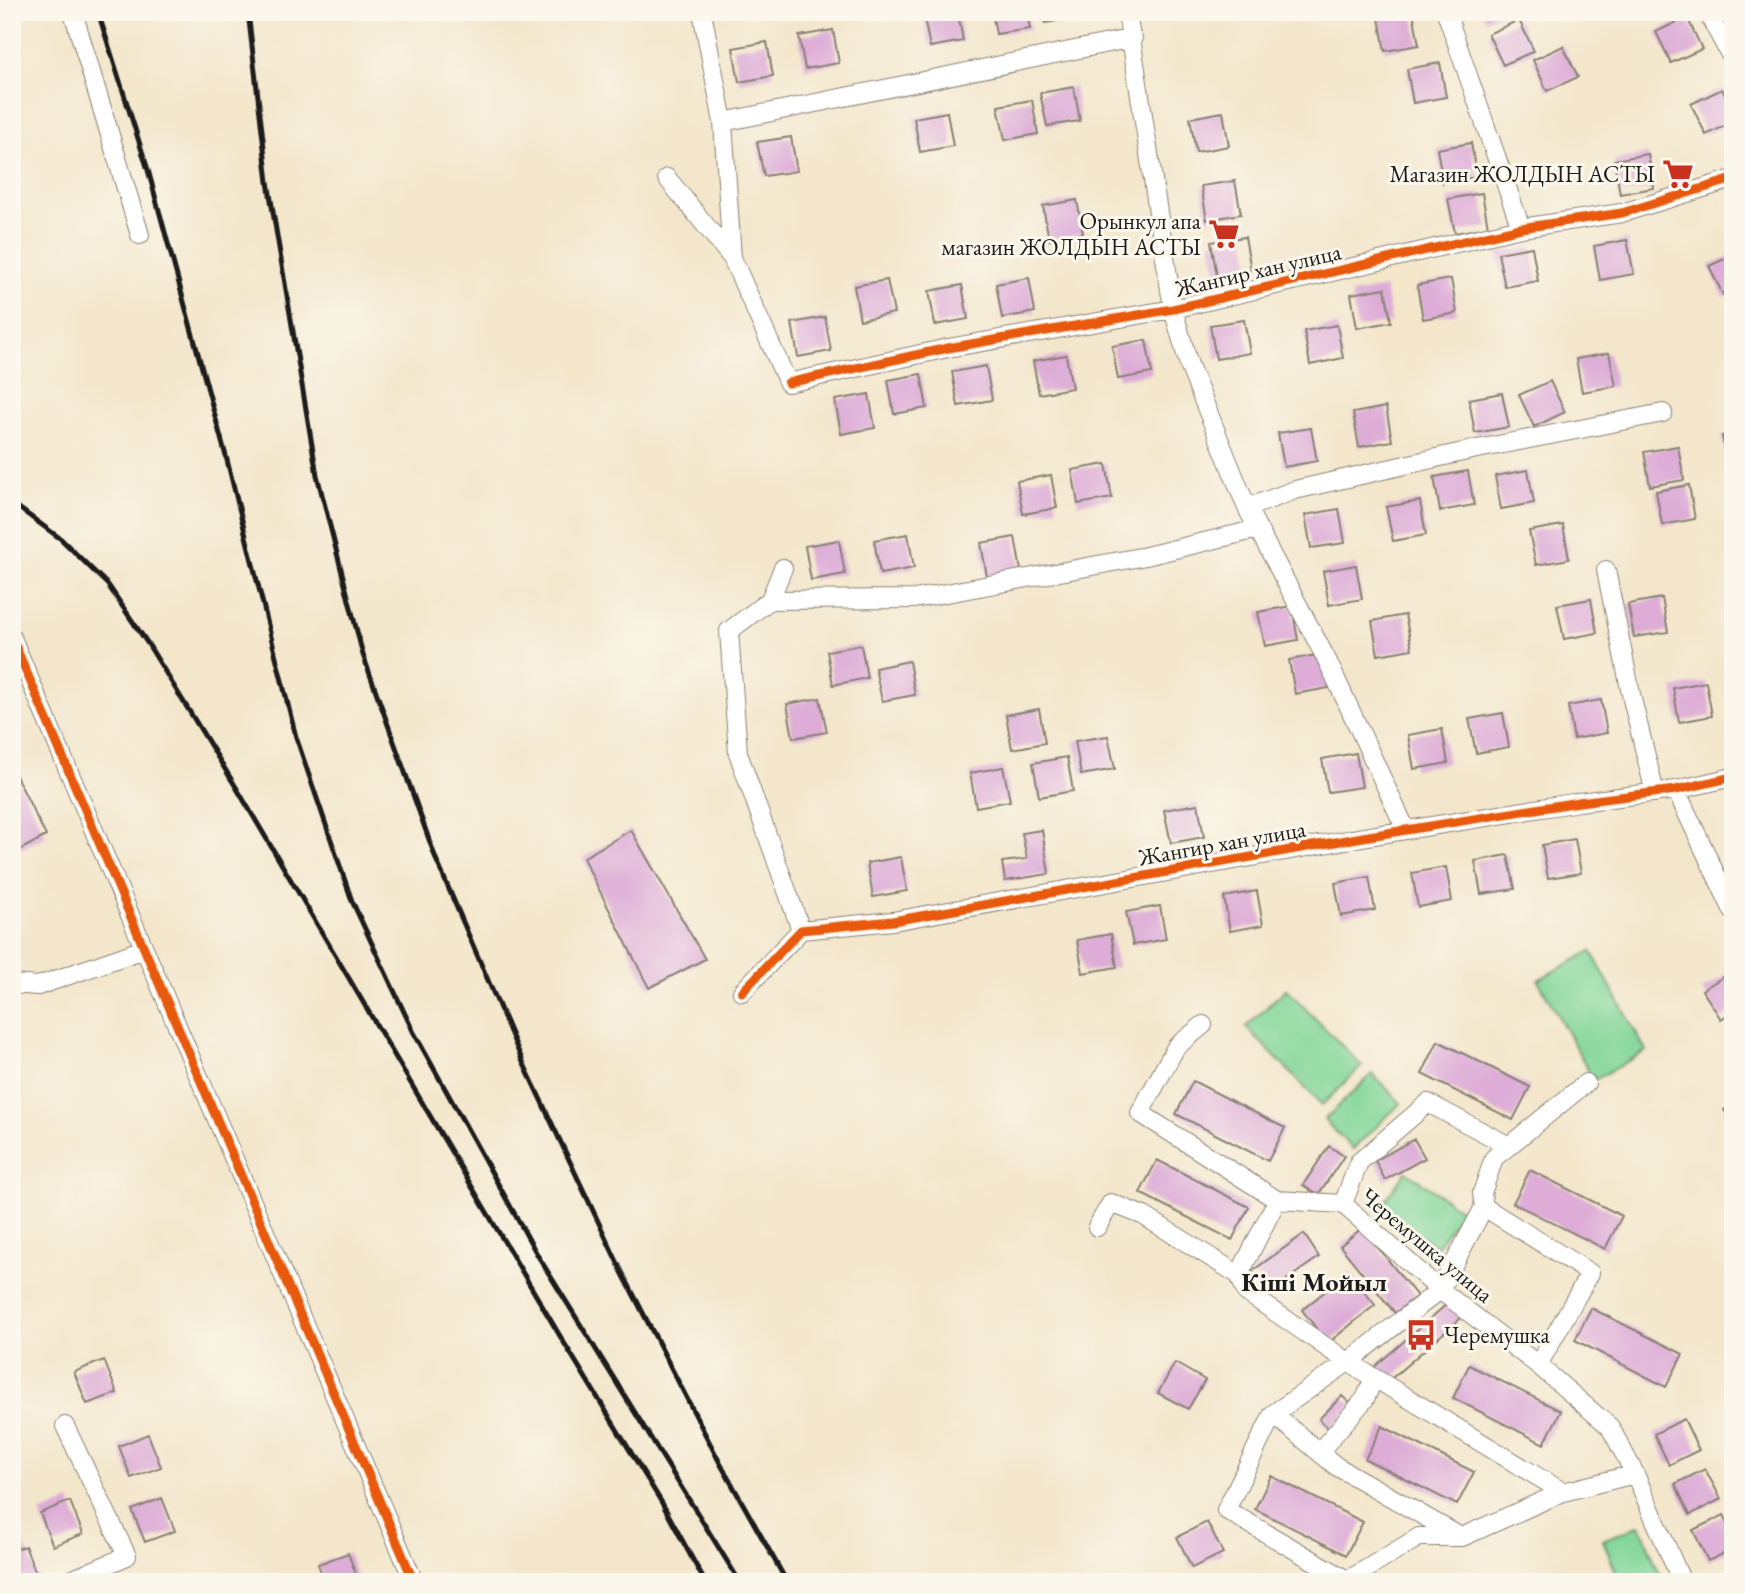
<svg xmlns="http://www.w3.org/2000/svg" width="1745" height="1594" font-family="'EB Garamond',serif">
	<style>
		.green { fill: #82d698; stroke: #4f795a; stroke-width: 2 }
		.building { fill: #ddacd7 }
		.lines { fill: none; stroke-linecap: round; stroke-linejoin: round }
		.minor-casing { stroke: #888174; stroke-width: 20 }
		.minor { stroke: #fff; stroke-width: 18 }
		.rail { stroke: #1c1c1c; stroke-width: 5 }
		.cycleway-casing { stroke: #fbf7ec; stroke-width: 13 }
		.cycleway { stroke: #e8590c; stroke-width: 9 }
		.labels { text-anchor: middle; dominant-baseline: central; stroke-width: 6; stroke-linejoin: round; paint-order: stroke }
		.poi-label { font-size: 23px; fill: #1c1c1c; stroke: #fbf7ec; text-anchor: end }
		.street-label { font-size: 23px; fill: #1c1c1c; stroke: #fbf7ec }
		.quarter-label { font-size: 26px; font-weight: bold; fill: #1c1c1c; stroke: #fbf7ec }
	</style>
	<rect width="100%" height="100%" fill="#fbf7ec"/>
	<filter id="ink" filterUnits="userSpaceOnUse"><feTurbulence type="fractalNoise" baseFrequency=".0143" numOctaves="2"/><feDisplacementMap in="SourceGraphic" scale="14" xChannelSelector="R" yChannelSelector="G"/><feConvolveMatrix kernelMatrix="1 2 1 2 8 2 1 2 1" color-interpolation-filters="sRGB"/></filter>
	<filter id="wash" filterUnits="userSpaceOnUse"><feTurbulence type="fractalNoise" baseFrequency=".00686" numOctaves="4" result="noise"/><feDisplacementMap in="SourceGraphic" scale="28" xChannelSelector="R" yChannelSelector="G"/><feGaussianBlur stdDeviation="1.57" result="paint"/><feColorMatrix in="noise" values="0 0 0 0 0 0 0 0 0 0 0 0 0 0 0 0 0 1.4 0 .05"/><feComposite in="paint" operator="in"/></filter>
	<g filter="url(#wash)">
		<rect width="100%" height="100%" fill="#f3e6cb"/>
		<path class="green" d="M1591,951L1646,1051L1594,1080L1538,980Z
			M1286,989L1362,1066L1322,1105L1246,1027Z
			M1372,1074L1401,1103L1353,1149L1324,1120Z
			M1406,1171L1462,1211L1436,1247L1381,1207Z
			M1640,1525L1663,1582H1620L1603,1540Z"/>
		<g id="blocks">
			<path class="building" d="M958,12L963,41L930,47L923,13Z
				M992,12H1027L1030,29L996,34Z
				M1043,12H1078L1079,17L1045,23Z
				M1157,12H1183V14L1158,18Z
				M1413,12L1419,45L1385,51L1379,18Z
				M1482,12H1502L1486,20Z
				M1687,17L1702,49L1671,63L1656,32Z
				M1519,20L1534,51L1503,65L1488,34Z
				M833,30L839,63L805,69L799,36Z
				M767,42L773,76L739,82L733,48Z
				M1563,46L1578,77L1547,91L1533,60Z
				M1440,63L1446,97L1413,103L1407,69Z
				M1074,87L1080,121L1047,126L1040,93Z
				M1722,89L1733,111V122L1706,135L1691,104Z
				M1032,100L1038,134L1005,140L998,106Z
				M947,112L953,146L920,152L914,118Z
				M1223,112L1229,146L1196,152L1190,118Z
				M791,137L797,171L764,176L757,142Z
				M1471,143L1477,177L1443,183L1437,149Z
				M1648,154L1654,188L1620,194L1614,160Z
				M1235,181L1241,214L1207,220L1201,186Z
				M1482,193L1488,227L1455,233L1448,199Z
				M1077,200L1083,233L1049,240L1043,206Z
				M1245,237L1251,270L1217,276L1211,242Z
				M1627,240L1634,274L1600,280L1594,246Z
				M1532,247L1538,281L1505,287L1498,253Z
				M1733,255V293L1724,297L1709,266Z
				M1029,278L1035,312L1002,318L996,284Z
				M1451,279L1457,313L1423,319L1417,285Z
				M887,280L894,313L860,320L854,286Z
				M962,285L968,319L935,325L929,291Z
				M1385,288L1391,322L1357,328L1351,294Z
				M825,317L831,351L798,357L792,323Z
				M1244,320L1250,353L1216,359L1210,325Z
				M1337,325L1343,358L1310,365L1304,331Z
				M1146,340L1152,373L1118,379L1112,346Z
				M1609,353L1616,386L1582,392L1576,359Z
				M1066,355L1072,388L1039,394L1033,361Z
				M986,366L992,400L958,406L952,372Z
				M921,374L927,408L894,414L888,380Z
				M1550,381L1565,412L1534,427L1519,395Z
				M1502,393L1509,427L1475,433L1469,399Z
				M869,394L875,428L841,434L835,400Z
				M1386,407L1392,441L1359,447L1353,413Z
				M1311,428L1317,461L1284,467L1278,433Z
				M1733,434V469L1729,470L1722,436Z
				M1678,446L1684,480L1650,486L1644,452Z
				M1106,464L1112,498L1078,504L1072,470Z
				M1528,470L1534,503L1501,509L1495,476Z
				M1468,471L1474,505L1440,511L1434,477Z
				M1051,475L1057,508L1023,514L1017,481Z
				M1689,485L1695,519L1662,525L1656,491Z
				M1420,501L1426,535L1393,541L1386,507Z
				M1339,509L1345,543L1311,548L1305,515Z
				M1563,525L1569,559L1536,565L1529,531Z
				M908,534L914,568L880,574L874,540Z
				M1015,537L1021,571L987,577L981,543Z
				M839,540L845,574L811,580L805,546Z
				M1356,565L1362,599L1329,605L1323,571Z
				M1662,598L1668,632L1634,637L1628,604Z
				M1591,599L1597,633L1564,639L1557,605Z
				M1292,606L1298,640L1265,646L1258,612Z
				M1405,615L1412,649L1378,655L1372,621Z
				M861,645L867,678L833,685L827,651Z
				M1323,654L1329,688L1295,694L1289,660Z
				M909,661L915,695L882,701L875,668Z
				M1706,682L1712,716L1679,722L1673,688Z
				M820,698L827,732L793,738L787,704Z
				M1601,700L1607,733L1574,739L1568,706Z
				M1039,709L1045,743L1012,749L1006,715Z
				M1503,713L1509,747L1476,753L1469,719Z
				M1442,729L1448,763L1414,769L1408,735Z
				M1108,736L1115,769L1081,775L1075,741Z
				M1356,753L1362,787L1328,792L1322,759Z
				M1067,757L1073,791L1039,797L1033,763Z
				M1003,767L1010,801L976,807L970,773Z
				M12,768L46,836L12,854Z
				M1198,804L1204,837L1171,843L1164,810Z
				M631,830L705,959L649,988L583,858Z
				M1042,830L1049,874L1005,881L1002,862L1027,859L1022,833Z
				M1575,839L1581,873L1548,878L1542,845Z
				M1508,855L1515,889L1481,894L1475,861Z
				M901,857L907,891L873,897L867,863Z
				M1446,867L1452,901L1418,907L1412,873Z
				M1369,877L1375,910L1341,916L1335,883Z
				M1257,891L1263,925L1230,931L1224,897Z
				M1160,906L1166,939L1133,945L1126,912Z
				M1111,934L1117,967L1083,973L1077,940Z
				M1731,972L1733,975V1011L1721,1019L1702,990Z
				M1438,1041L1530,1087L1513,1120L1422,1074Z
				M1193,1081L1285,1128L1268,1161L1176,1114Z
				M1733,1104V1123L1724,1110Z
				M1414,1139L1425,1158L1385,1180L1375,1161Z
				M1329,1146L1344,1156L1318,1195L1303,1185Z
				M1157,1160L1249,1207L1232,1240L1140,1193Z
				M1530,1170L1622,1216L1605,1249L1513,1203Z
				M1362,1228L1417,1296L1395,1313L1340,1246Z
				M1304,1234L1319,1257L1268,1293L1252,1271Z
				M1349,1272L1375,1305L1328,1343L1302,1310Z
				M1448,1303L1461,1318L1385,1384L1372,1369Z
				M1591,1308L1683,1354L1666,1387L1575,1340Z
				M104,1360L117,1393L87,1404L74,1372Z
				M1175,1363L1205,1380L1188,1409L1158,1393Z
				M1469,1365L1561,1411L1544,1444L1453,1398Z
				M1342,1396L1352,1405L1329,1429L1319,1419Z
				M1684,1419L1699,1450L1669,1465L1654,1434Z
				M1382,1426L1474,1472L1457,1505L1365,1459Z
				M148,1434L161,1467L131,1478L119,1446Z
				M1705,1469L1721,1499L1690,1515L1675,1484Z
				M1271,1476L1363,1522L1346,1555L1255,1509Z
				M162,1498L175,1531L145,1542L132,1510Z
				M70,1501L83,1534L53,1546L40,1513Z
				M1724,1515L1733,1533V1549L1708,1561L1693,1530Z
				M1207,1522L1223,1553L1192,1568L1177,1537Z
				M25,1546L38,1578L29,1582H12V1551Z
				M348,1553L359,1582H325L318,1564Z"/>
		</g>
	</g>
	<g filter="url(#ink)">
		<use href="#blocks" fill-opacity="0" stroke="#888174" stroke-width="2"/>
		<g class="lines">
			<defs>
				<path id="minor" d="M73,12L140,235
					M702,12L723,122L732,258L788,383L948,348L1173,309L1521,228L1622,213L1733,179
					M1127,12L1173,309L1189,365L1247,508L1328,662L1406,830
					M1446,12L1521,228
					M1707,12L1733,60
					M723,122L1133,38
					M667,178L732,258
					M1247,508L1295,490L1467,451L1663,413
					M783,568L770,600L729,631L738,753L801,930
					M1606,570L1632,699L1655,793
					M770,600L914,599L1146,556L1258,529
					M12,638L414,1582
					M1676,790L1733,911
					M12,984L38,986L144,949
					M742,992L801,930L893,921L1363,837L1579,802L1676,790L1733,777
					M1203,1025L1176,1047L1140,1113L1277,1200L1343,1204L1440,1290L1538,1365L1610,1427L1635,1474L1682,1582
					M1343,1204L1359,1162L1428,1103L1509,1146
					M1484,1207L1590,1273L1538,1365
					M1097,1227L1111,1203L1144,1216L1239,1275L1246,1292L1348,1362L1563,1492
					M1239,1275L1277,1200
					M1273,1414L1336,1466L1459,1536
					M65,1426L127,1556L66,1582
					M1319,1452L1365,1399L1374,1378
					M1347,1580L1226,1510L1273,1414L1348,1362L1440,1290L1484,1207L1482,1193L1494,1158L1586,1083
					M1345,1582L1419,1537H1462L1563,1492L1635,1474"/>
			</defs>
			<use href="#minor" class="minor-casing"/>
			<use href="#minor" class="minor"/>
			<path class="rail" d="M98,12L148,170L227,460L296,737L352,901L413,1031L538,1256L740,1582
				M248,12L268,182L317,475L363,655L436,859L523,1062L621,1270L720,1463L787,1582
				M12,503L61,539L108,585L148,644L236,787L560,1336L662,1503L705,1582"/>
			<defs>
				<path id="cycleway" d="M788,383L948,348L1173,309L1521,228L1622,213L1733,179
					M12,638L414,1582
					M742,992L801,930L893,921L1363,837L1579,802L1676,790L1733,777"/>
			</defs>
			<use href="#cycleway" class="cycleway-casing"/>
			<use href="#cycleway" class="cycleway"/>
		</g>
	</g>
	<defs>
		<symbol id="supermarket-bare" viewBox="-9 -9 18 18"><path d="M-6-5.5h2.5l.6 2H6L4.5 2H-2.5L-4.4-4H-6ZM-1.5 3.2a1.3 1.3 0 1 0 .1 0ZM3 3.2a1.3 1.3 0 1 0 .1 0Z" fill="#c8321e" stroke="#fbf7ec" stroke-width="2.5" paint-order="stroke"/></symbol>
		<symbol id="bus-bare" viewBox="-9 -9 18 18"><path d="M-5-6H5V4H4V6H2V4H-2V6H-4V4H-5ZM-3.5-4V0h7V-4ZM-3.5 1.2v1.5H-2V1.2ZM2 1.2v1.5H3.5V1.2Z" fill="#c8321e" stroke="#fbf7ec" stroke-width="2.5" paint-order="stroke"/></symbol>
	</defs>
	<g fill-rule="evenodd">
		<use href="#supermarket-bare" x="1656" y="152" width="44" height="44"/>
		<use href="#supermarket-bare" x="1202" y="212" width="44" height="44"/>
		<use href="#bus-bare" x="1399" y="1313" width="44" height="44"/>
	</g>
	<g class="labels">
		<g class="poi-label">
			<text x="1655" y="174">Магазин ЖОЛДЫН АСТЫ</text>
			<text x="1201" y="221">Орынкул апа<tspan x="1201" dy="26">магазин ЖОЛДЫН АСТЫ</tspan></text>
			<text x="1444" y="1335" text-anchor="start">Черемушка</text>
		</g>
		<g class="street-label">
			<text transform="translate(1258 270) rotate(-13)">Жангир хан улица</text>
			<text transform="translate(1222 843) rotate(-10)">Жангир хан улица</text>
			<text transform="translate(1427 1245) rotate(40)">Черемушка улица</text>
		</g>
		<g class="quarter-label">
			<text x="1314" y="1282">Кіші Мойыл</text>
		</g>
	</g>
	<rect width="1745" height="1594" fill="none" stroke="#fbf7ec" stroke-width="42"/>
</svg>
